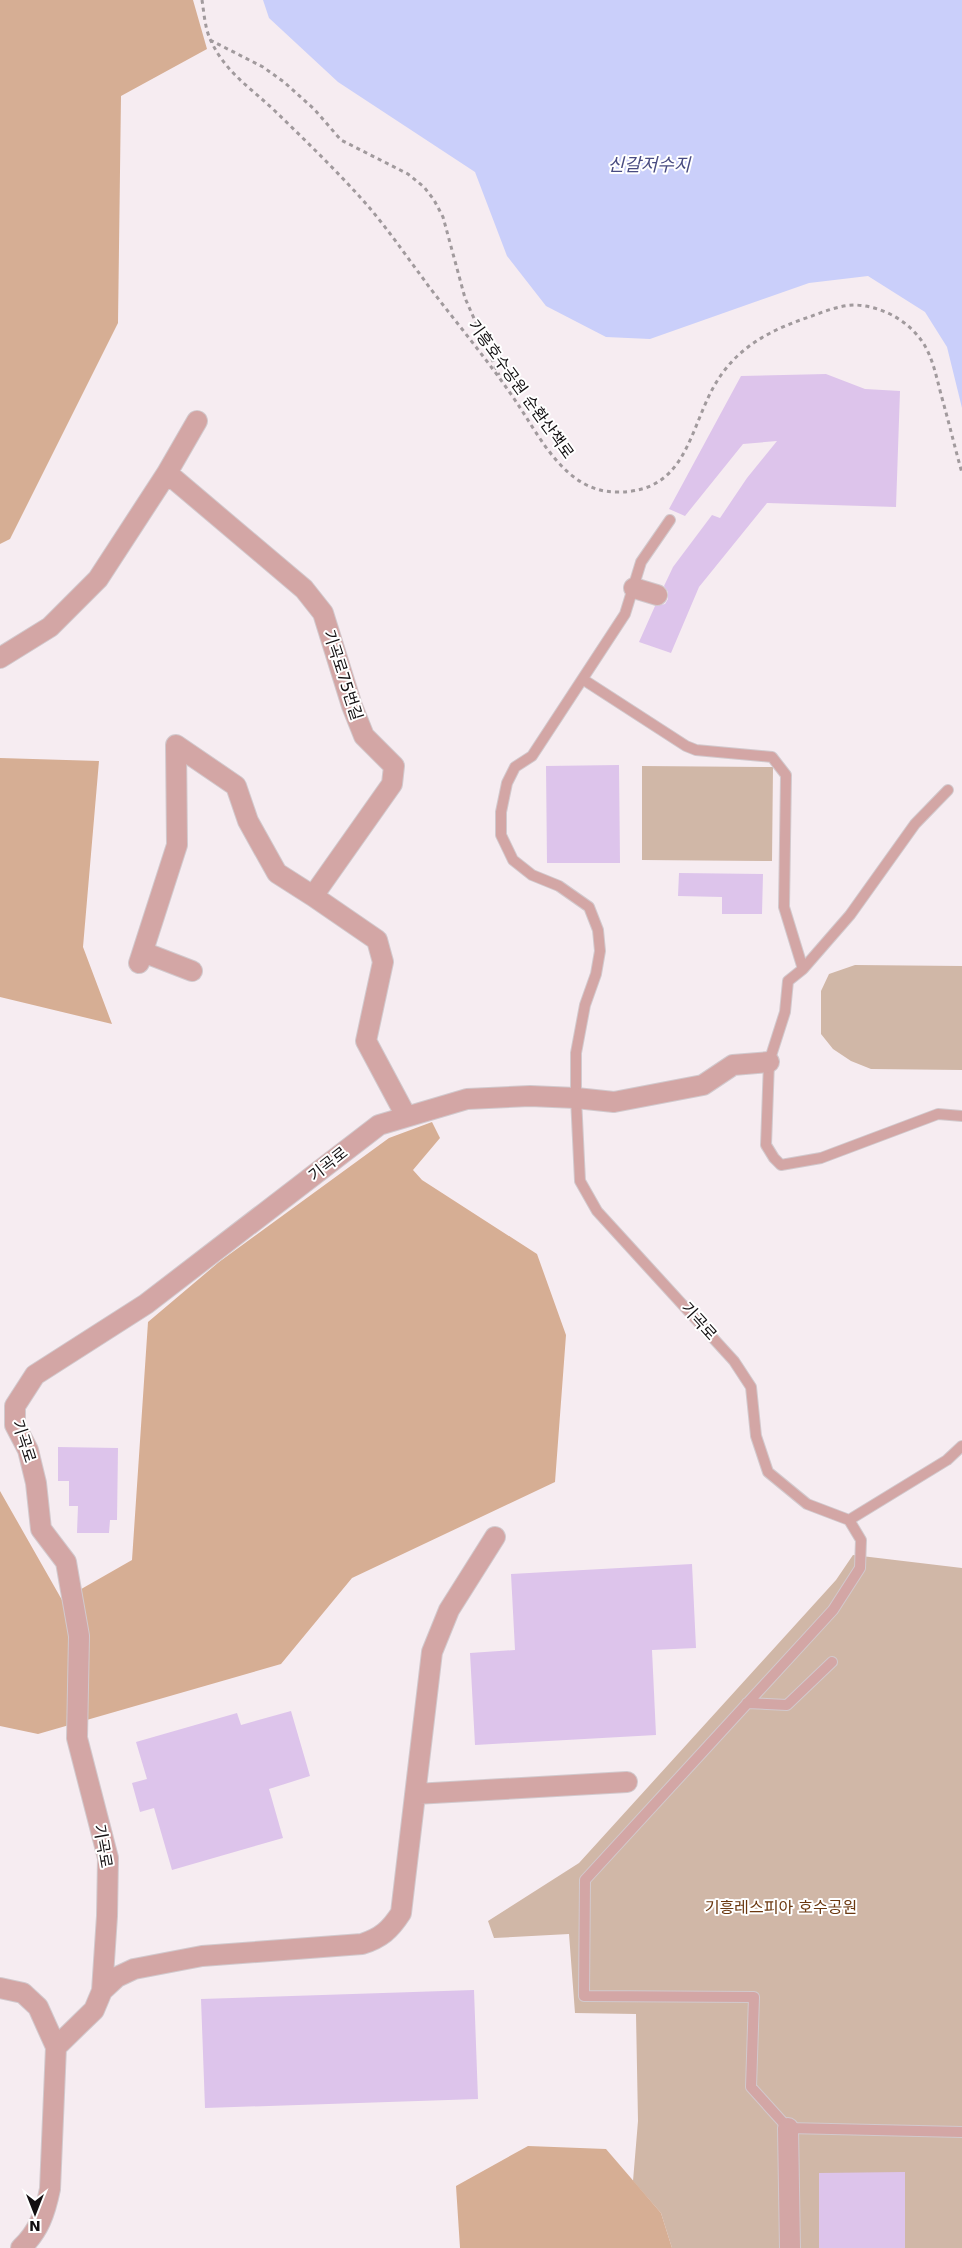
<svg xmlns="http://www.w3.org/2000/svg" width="962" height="2248" font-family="'DejaVu Sans','Noto Sans KR',sans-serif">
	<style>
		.green { fill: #d0b7a7 }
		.forest { fill: #d6ae94 }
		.water { fill: #cacffa }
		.building { fill: #ddc4eb }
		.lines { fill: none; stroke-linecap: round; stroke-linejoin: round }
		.lane-casing { stroke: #d2c9cd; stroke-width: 12 }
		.street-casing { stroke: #d2c9cd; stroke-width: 22 }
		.path { stroke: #a19a9d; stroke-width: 3; stroke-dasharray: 4 4; stroke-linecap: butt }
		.lane { stroke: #d3a6a5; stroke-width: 10 }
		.street { stroke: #d3a6a5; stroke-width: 20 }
		.labels { text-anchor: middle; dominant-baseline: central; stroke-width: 4; stroke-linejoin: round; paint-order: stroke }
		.street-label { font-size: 16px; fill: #120f11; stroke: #fff }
		.park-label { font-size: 16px; fill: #6a370f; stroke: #fff }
		.water-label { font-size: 18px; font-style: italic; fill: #484b81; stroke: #fff }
	</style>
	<rect width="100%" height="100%" fill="#f6ecf1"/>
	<path class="green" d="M642,766L773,767L772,861L642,860Z
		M855,965L962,966V1070L871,1069L851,1061L833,1049L821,1034V991L829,974Z
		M853,1555L962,1568V2248H672L661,2213L633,2181L638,2121L636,2014L575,2013L569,1934L494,1938L488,1921L579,1863L836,1580Z"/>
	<path class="forest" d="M0,0H193L207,49L121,96L118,323L10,539L0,544Z
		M0,758L99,761L83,947L112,1024L0,997Z
		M432,1122L440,1138L413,1170L422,1180L537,1254L566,1335L555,1482L352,1578L281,1664L38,1734L0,1726V1491L62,1600L132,1560L148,1322L219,1262L389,1138Z
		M528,2146L606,2149L661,2213L672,2248H460L456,2186Z"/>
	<path class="water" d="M263,0H962V408L947,347L925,312L868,276L809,283L650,339L606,337L546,306L507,256L475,172L338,82L269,18Z"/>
	<path class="building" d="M826,374L865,389L900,391L896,507L767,503L699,587L671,653L639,642L655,606L665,604L668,599V592L664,586L673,567L712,515L720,518L747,478L777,441L743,444L685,516L669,509L741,376Z
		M619,765L620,863H547L546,766Z
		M679,873L763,874L762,914H722V897L678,896Z
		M58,1447L118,1448L117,1520H110L109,1533H77L78,1506H69V1481H58Z
		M692,1564L696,1648L652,1650L656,1735L475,1745L470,1653L515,1650L511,1574Z
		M291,1711L310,1776L269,1789L283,1838L172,1870L154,1808L140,1812L132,1783L147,1779L136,1742L237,1713L241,1725Z
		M474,1990L478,2099L205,2108L201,1999Z
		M905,2172V2248H819V2173Z"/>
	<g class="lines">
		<defs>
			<path id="lane" d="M670,520L641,562L625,614L532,756L515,767L507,783L501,812V835L513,860L532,875L559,886L589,907L598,930L600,951L596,974L585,1005L576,1053V1098L580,1181L597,1211L734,1361L751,1387L756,1436L768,1472L807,1504L849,1520
				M584,680L686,746L696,750L772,757L786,775L784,907L803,969L788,981L785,1012L769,1062L766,1145L774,1158L781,1165L821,1158L938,1114L962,1116
				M803,969L850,915L915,824L948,790
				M962,1446L947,1460L849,1520L861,1540L860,1568L833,1610L585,1880L584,1996L754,1997L751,2087L788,2128L962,2132
				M747,1703L787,1705L832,1662"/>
			<path id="street" d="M167,473L197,421
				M634,588L657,595
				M0,658L50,627L98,579L167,473L304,589L323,613L352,706L364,736L394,766L392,784L313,896L377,940L383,962L366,1041L406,1116
				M143,952L192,971
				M139,963L177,845L176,745L236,786L248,821L277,873L313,896
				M415,1794L627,1782
				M0,1988L23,1993L38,2007L56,2047
				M102,1991L117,1977L134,1969L202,1956L362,1944C381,1938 390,1930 401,1913L432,1652L449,1610L495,1537
				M788,2128L790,2248
				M21,2248C39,2231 45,2213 50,2189L56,2047L94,2010L102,1991L107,1916L108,1858L77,1738L79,1636L66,1562L41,1529L36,1483L28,1450L15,1425V1406L35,1375L146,1304L379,1125L467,1099L530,1096L576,1098L614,1102L703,1085L733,1065L769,1062"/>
		</defs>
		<use href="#lane" class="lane-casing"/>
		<use href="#street" class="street-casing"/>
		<path class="path" d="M202,0C204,13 205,29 211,41C226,73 251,88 275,111C307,142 339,173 368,206C390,232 410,261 430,288C459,326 490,363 517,403C541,439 566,491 615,492C694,494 688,417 724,371C745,343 776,328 809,317C823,312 840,305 855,305C883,306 911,322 925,346C934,362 937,380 942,398C949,423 955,448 962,473
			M210,40L263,67L284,82L314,109L341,140L408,174L424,187L434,200L443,217L465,298L499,375"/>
		<use href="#lane" class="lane"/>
		<use href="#street" class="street"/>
	</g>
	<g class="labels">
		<g class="street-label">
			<text transform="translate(521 389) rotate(54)">기흥호수공원 순환산책로</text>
			<text transform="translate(343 675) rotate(72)">기곡로75번길</text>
			<text transform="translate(328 1164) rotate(-38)">기곡로</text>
			<text transform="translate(699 1321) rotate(48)">기곡로</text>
			<text transform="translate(24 1441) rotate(72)">기곡로</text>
			<text transform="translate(103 1846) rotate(80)">기곡로</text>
		</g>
		<g class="park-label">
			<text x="781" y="1907">기흥레스피아 호수공원</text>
		</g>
		<g class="water-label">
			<text x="649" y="164">신갈저수지</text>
		</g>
	</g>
	<g transform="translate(35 2213) rotate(180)" stroke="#ffffff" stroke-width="4" paint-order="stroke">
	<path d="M0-4L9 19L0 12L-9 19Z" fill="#120f11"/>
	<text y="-8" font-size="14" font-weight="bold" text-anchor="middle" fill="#120f11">N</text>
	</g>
</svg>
